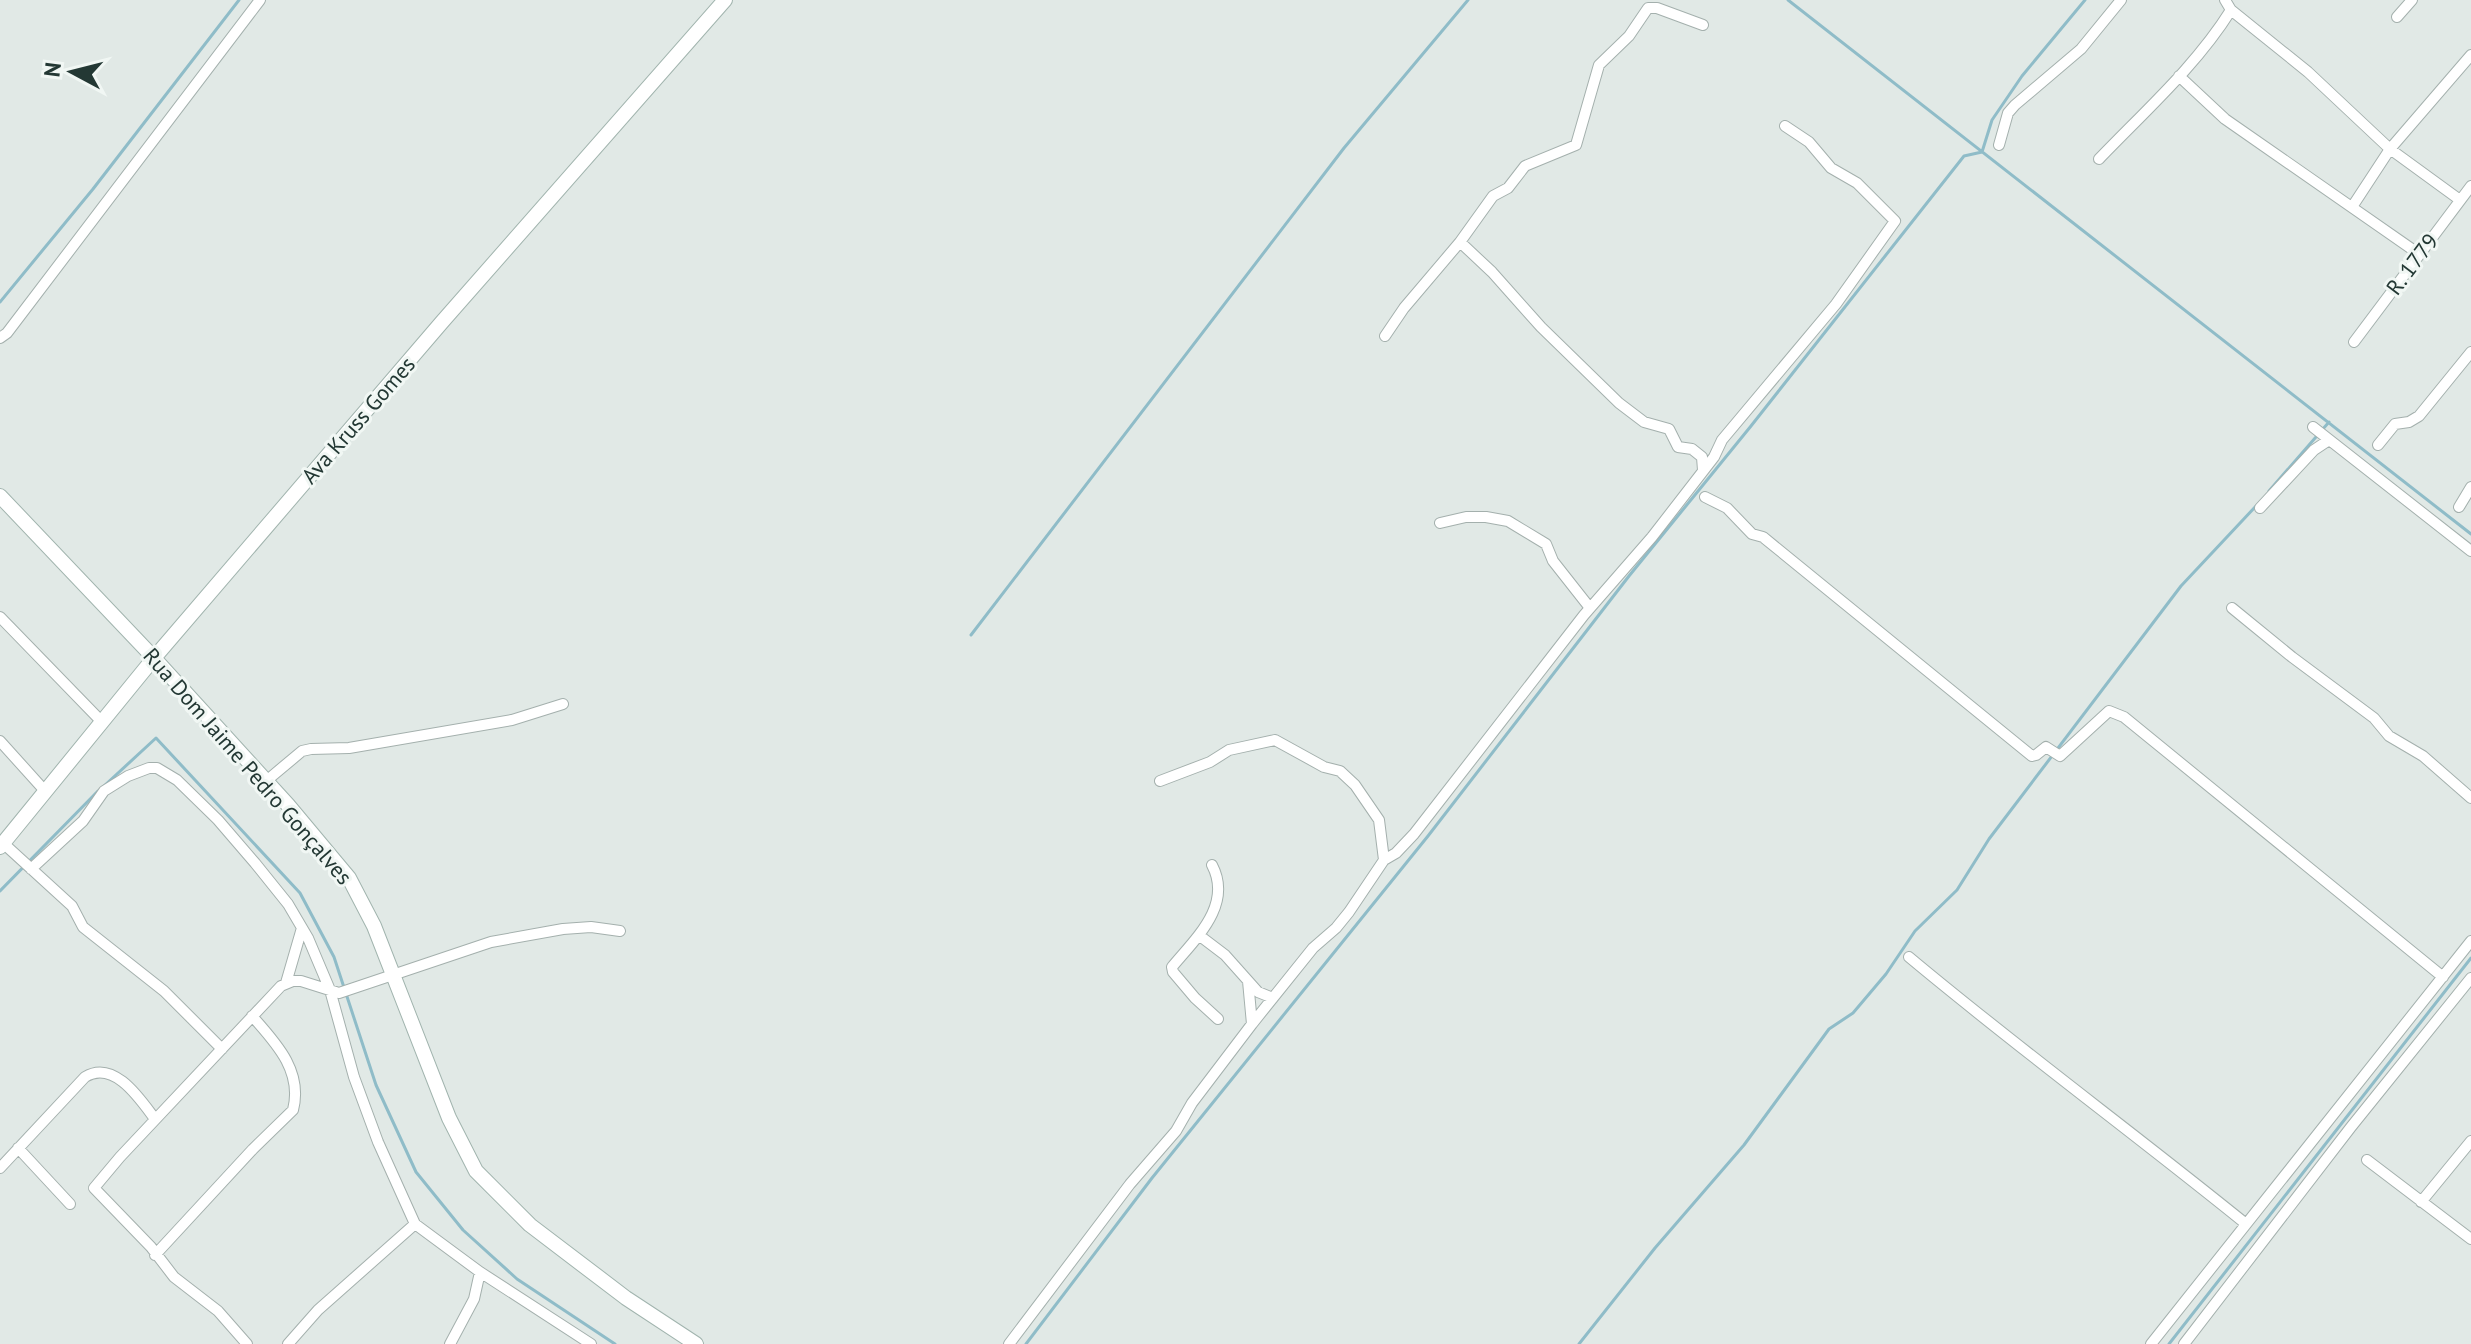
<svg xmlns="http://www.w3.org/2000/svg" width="2471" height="1344" font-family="'PT Sans',sans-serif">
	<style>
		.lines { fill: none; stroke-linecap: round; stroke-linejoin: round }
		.stream { stroke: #8fbcc8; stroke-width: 3 }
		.street-casing { stroke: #a4b0ad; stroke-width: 12 }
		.secondary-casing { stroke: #a1b4ae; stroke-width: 16 }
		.street { stroke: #fff; stroke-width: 10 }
		.secondary { stroke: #fff; stroke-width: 14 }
		.labels { text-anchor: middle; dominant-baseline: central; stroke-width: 6; stroke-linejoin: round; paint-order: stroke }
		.street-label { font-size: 22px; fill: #233834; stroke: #f1f7f4 }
	</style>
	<rect width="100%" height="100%" fill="#e1e9e6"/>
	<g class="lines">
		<path class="stream" d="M1788,0L2471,534
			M0,302L93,189L239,0
			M2269,491L2329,422
			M971,635L1344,148L1468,0
			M104,786L156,738L300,893L334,957L376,1085L416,1172L463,1230L517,1279L615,1344
			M0,891L98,791
			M1026,1344L1152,1178L1428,836L1629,576L1751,426L1964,156L1982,152L1992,120L2022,76L2085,0
			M1579,1344L1655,1248L1744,1145L1829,1029L1853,1013L1886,974L1915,931L1957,890L1989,839L2181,586L2256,506
			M2169,1344L2471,958"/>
		<defs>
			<path id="street" d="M2225,0L2231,10L2308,72L2390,149L2460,200
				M2397,17L2412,0
				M2179,76L2225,119L2419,254
				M1999,145L2008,113L2015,105L2081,49L2121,0
				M2099,159C2144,112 2196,66 2231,10
				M2352,207L2390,149L2471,55
				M1460,242L1493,196L1508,188L1525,166L1576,145L1599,65L1629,36L1648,8H1657L1703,25
				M1385,336L1404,308L1460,242L1492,272L1541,327L1619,403L1644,422L1669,429L1678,447L1692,449L1702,457L1703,470
				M0,338L7,333L260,0
				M2354,342L2471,186
				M2313,427L2471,551
				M2378,445L2395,424L2409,422L2419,416L2471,352
				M1705,497L1727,508L1752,534L1763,537L2032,756L2036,755L2046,747L2060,756L2109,711L2124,717L2443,977
				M2459,507L2471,487
				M2260,508L2314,450L2329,440
				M1440,523L1466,517H1486L1508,521L1546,544L1553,561L1590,608
				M2232,608L2292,657L2374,718L2389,736L2423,756L2471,798
				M0,617L102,722
				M0,741L45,791
				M1160,781L1210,762L1229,750L1275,740L1324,767L1340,771L1355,785L1379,820L1384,860
				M265,782L302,751L311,749L349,748L512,720L563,704
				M3,843L72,906L83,927L164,991L222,1049
				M1212,865C1233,905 1196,938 1172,967L1173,972L1195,998L1218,1019
				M31,869L83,821L104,791L128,776L149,768H157L177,780L218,820L255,863L288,904L308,938L330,990L354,1077L378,1142L415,1224L480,1272L591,1344
				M1200,936L1225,955L1258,992L1273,998
				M1909,957C2019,1049 2135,1134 2246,1224
				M1248,981L1252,1024
				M286,983L302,928
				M18,1148L70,1204
				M2367,1160L2471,1239
				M0,1168L85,1077C114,1059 140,1099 155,1119
				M2421,1202L2471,1141
				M155,1255L253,1149L293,1110C303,1071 276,1043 252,1016
				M247,1344L218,1311L174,1277L151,1247L94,1188L120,1157L281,986L293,981H301L339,993L491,942L563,929L591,927L620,931
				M288,1344L318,1310L415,1224
				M450,1344L474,1299L480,1272
				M1009,1344L1130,1184L1176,1131L1192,1103L1252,1024L1313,948L1336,928L1349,912L1384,860L1396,853L1414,834L1584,615L1652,537L1714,457L1722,440L1836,304L1895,221L1857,183L1831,168L1809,142L1785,126
				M2151,1344L2471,941
				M2184,1344L2351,1127L2471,978"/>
			<path id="secondary" d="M0,496L154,658L288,805L349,878L374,926L449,1118L476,1171L530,1225L626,1298L696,1344
				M0,847L154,658L442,322L725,0"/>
		</defs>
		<use href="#street" class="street-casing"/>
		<use href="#secondary" class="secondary-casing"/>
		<use href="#street" class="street"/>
		<use href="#secondary" class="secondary"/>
	</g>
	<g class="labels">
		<g class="street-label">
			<text transform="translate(2412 264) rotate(-53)">R. 1779</text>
			<text transform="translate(358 420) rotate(-49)">Ava Kruss Gomes</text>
			<text transform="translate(248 766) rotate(49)">Rua Dom Jaime Pedro Gonçalves</text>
		</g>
	</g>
	<g transform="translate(72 72) rotate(277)" stroke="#f1f7f4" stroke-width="6" paint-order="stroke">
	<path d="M0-6L14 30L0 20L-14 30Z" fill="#233834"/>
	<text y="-12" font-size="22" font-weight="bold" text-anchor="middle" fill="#233834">N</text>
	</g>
</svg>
